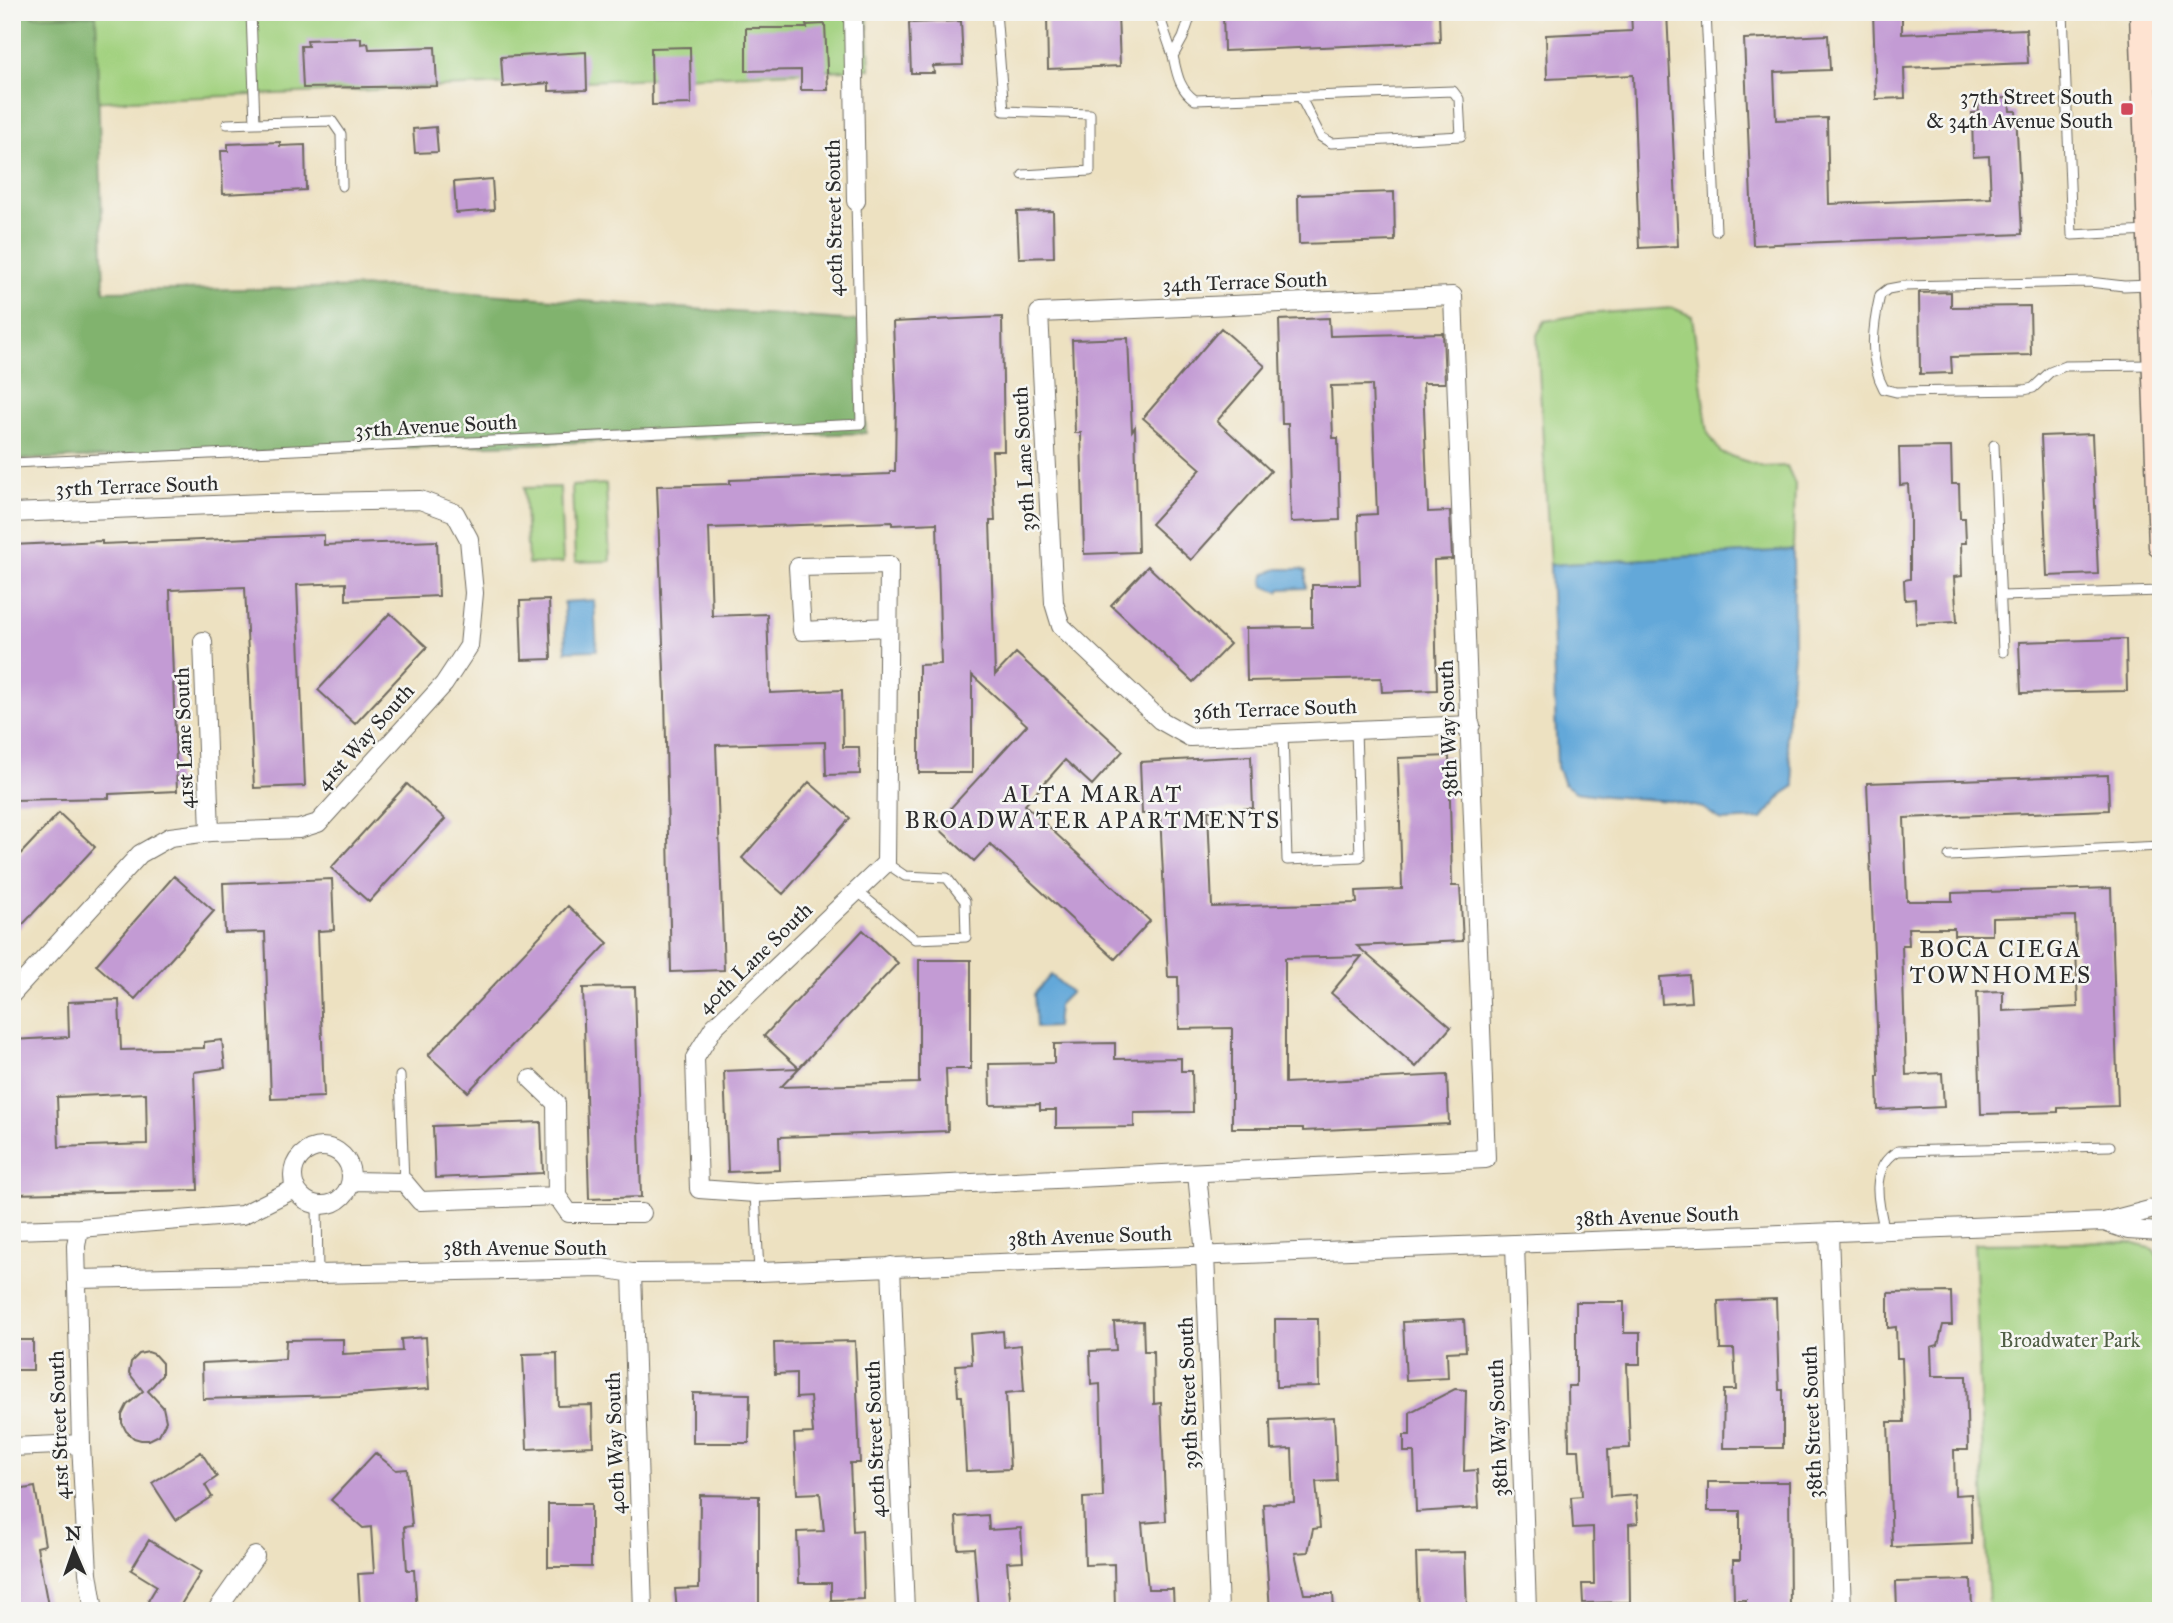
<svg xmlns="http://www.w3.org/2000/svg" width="2173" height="1623" font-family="'IM FELL Great Primer',serif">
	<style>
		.green { fill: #a2d17f; stroke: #667e55; stroke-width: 2 }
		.forest { fill: #81b36e; stroke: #566f4c; stroke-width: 2 }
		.water { fill: #63a8d9; stroke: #476a82; stroke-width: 2 }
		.building { fill: #c39bd4; fill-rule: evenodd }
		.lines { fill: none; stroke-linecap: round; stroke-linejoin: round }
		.lane-casing { stroke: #6f6b60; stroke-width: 11 }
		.street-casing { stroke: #6f6b60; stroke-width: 20 }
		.secondary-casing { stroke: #6f6b60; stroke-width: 27 }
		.lane { stroke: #fff; stroke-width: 9 }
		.street { stroke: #fff; stroke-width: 18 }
		.secondary { stroke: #fee3d1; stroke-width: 24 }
		.poi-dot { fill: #d1495b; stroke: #f6f6f2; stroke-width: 2.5 }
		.labels { text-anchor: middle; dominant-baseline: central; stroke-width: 5; stroke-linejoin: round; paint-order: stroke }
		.poi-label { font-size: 21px; fill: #2b2b2b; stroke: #f6f6f2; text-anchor: end }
		.street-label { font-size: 21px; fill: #2b2b2b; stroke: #f6f6f2 }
		.park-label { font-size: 21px; fill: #4f5d44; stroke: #f6f6f2 }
		.neighbourhood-label { font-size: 23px; letter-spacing: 2px; fill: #2b2b2b; stroke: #f6f6f2 }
	</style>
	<rect width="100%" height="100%" fill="#f6f6f2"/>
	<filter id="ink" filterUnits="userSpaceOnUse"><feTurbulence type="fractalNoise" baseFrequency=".0143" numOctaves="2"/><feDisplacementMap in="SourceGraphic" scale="14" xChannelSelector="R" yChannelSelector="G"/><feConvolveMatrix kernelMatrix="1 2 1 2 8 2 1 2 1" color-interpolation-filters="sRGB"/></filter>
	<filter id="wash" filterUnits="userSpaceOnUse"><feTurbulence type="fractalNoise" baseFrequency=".00686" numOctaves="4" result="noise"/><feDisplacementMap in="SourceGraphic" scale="28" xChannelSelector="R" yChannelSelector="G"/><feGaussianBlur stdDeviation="1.57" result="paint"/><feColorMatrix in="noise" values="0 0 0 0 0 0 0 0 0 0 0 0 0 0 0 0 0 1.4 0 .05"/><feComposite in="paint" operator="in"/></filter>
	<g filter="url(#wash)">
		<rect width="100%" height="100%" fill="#ede1c1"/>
		<path class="green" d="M12,12H867L870,69L12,105Z
			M1673,308L1692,316L1708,433L1721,453L1763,467L1787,466L1795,484L1793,550L1550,565L1537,335L1545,321L1584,314Z
			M606,484L610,561L575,562L572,486Z
			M560,487L563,563L528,564L524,488Z
			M2128,1242L2153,1249L2161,1261V1611H1989L1974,1244Z"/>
		<path class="forest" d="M12,12H33V16L96,15L104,291L391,287L858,321L866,433L12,460Z"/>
		<path class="water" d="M1793,550L1794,655L1786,737L1795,786L1783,794L1762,819L1722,821L1703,808L1670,801L1605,796L1576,792L1564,784L1557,767L1550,565Z
			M1278,569H1301L1306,571V588L1281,589L1279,592L1264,586L1263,580L1266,573Z
			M594,600L597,650L566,651L564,602Z
			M1051,975L1071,992L1058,1005L1056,1027L1036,1028L1034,994Z"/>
		<g id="blocks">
			<path class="building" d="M1223,12H1439L1440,42L1224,51Z
				M1631,12H1667L1678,246L1639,248L1633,75L1547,79L1546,35L1632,31Z
				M1873,12H1902V34L2026,29L2028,63L1904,68L1905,98L1876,99Z
				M1118,14L1120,66L1048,69L1047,16Z
				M961,21L963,65L933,66L934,73H911L909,23Z
				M825,24L828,90H801V70L746,71V28H807L806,25Z
				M1828,35L1830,70L1774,72L1776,120L1827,118L1829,204L1991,198L1989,156L1973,157L1972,113H1979L1978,99L2009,98L2010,111H2016L2022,234L1753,245L1744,39Z
				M361,38V44L368,43L369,49L435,47L437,86L303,88L301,46H308L307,40Z
				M690,47L691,104L652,105L651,48Z
				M586,52L587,90L549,91V83L503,87L501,57Z
				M436,127L438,152L415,153L413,129Z
				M280,142V146L305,145L306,190L223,194L221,151H228V144Z
				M492,179L494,210L456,213L454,182Z
				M1394,192L1395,241L1299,244L1298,195Z
				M1053,211L1054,257L1019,258L1017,212Z
				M1951,292V307L2030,306L2031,355L1951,357L1952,373L1920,374L1919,293Z
				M1002,317L1004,451H992L995,521H990L995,675L1016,653L1123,751L1092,785L1065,760L1025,805L1150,921L1115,959L990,844L974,861L935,825L1027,725L972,675V773H919V665L941,664L937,523L892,525V522L709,528L712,616L767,614L770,693L842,690L843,747H859L860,774L826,775L825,742L716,745L724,970L671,972L665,696L657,486L730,484V480L890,474V471H895L896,398L893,322Z
				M1329,318L1330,336L1443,333L1445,383H1423L1428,512L1450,511L1452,559L1434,560L1437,690L1382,692L1381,678L1247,681L1246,628L1312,627V585H1360L1358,515L1377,514L1372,385L1331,386L1333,438H1338L1340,520L1291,522L1288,424H1282L1279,320Z
				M1221,328L1265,366L1217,421L1271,471L1191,560L1151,524L1201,469L1143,418Z
				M1128,338L1132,431L1135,427L1138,552L1084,554L1081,433H1075L1072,340Z
				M2092,434L2098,574L2047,576L2041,436Z
				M1951,447L1952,484H1959L1960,518H1965L1966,543H1961L1962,576L1954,577L1957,622L1916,624L1915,599L1905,600L1904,580L1910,579V517L1908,484L1900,485L1899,448Z
				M324,535V545L437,541L439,596L346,600V583L297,585L305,786L254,788L245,587L170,590L177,791L109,794V798L12,800V545L102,541V544Z
				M1148,566L1230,644L1193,682L1111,605Z
				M549,600L551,659L522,660L520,601Z
				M390,613L427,647L355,724L318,690Z
				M2126,639L2127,691L2021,693L2019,642Z
				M1251,756L1253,808L1208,811L1212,907L1357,903L1356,891L1402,889L1398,758L1449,756L1452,886H1460L1463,941L1357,946L1451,1027L1416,1067L1331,993L1362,956L1285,958V1083L1447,1075L1449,1124L1303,1131V1128H1232V1028L1179,1029L1178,977H1168L1160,813L1142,814L1140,762Z
				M2108,775L2109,810L1904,818L1907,901H1952V893L2111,888L2118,1106L2058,1108V1112L1981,1114L1977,992L2003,991V1011L2078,1007L2075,916L1992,918V935H1954V928H1908L1909,945H1902L1906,1075L1942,1073L1944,1107L1878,1110L1877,1076H1879L1867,783Z
				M809,782L850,818L783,894L742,858Z
				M407,784L445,819L369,902L331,868Z
				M59,813L95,847L12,936V863Z
				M174,876L214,911L135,999L96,965Z
				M332,879L334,930L318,931L324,1097L271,1099L265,932L225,933L223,883Z
				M568,906L608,943L468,1092L428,1055Z
				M863,930L898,963L799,1068L764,1036Z
				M919,960H971V1069H946L948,1131L779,1137L780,1170L728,1172L724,1071L799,1068L781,1087L919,1083Z
				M1689,975L1691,1002L1662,1004L1660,977Z
				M635,987L641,1197L589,1199L583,988Z
				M119,1000L121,1050L204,1048V1042L222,1040L225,1068L194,1072L198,1190L12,1194V1040L69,1037L68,1002ZM146,1093L147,1144L59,1147L57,1097Z
				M1115,1043V1059L1181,1058V1071H1192L1193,1112L1134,1113V1127L1056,1128V1110H1040V1104L990,1105L989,1064L1054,1063V1044Z
				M541,1122L543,1173L435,1178L433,1126Z
				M1951,1292L1952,1325H1943L1938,1345L1931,1347L1932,1376H1966L1968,1450H1954L1955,1495L1971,1494L1972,1544L1892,1547L1888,1422H1904L1902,1358H1897L1896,1327L1888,1328V1293Z
				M1776,1299L1779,1390H1783V1448H1723L1724,1390H1736L1734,1349H1720L1718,1301Z
				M1576,1302H1624V1333H1640V1364H1627L1630,1448L1608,1449L1610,1497L1636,1495L1638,1523L1629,1524L1630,1602L1583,1603L1582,1584H1594L1593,1527L1573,1528L1571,1497L1582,1496L1579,1450H1569L1568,1386H1576Z
				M1275,1319H1318L1319,1386L1276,1387Z
				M1464,1319L1466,1351L1447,1352L1448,1378L1406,1380L1403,1322Z
				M1143,1321L1144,1351H1153L1154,1404L1161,1403L1166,1521L1142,1523L1148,1589H1173L1174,1611H1115L1114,1564L1085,1565L1083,1498L1103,1497L1100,1384L1091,1385L1090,1351L1116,1350L1114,1322Z
				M1003,1331L1004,1347L1021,1345L1024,1391L1006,1393L1010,1469L966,1471L962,1396H958L956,1365L972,1364L970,1334Z
				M426,1337L429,1389L339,1395L203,1399L202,1363L285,1359L286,1340L343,1339V1354L402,1351L401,1339Z
				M12,1340H33V1370H12Z
				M855,1341L860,1463H850L853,1531L862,1530L864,1599L831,1600V1583H799L797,1532L824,1531L820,1493L797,1494L794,1434L813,1433L810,1397L796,1398V1373L775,1374L774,1343Z
				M148,1352L154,1354L162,1363V1375L148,1391L163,1407L166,1421L159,1435L149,1440H141L134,1438L126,1431L122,1423V1415L127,1405L143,1391L129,1373L131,1362L139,1354Z
				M557,1353L558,1406L592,1405L593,1446L527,1449L523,1354Z
				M1455,1389L1466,1390L1464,1471L1477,1470L1479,1508L1416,1512L1414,1452H1404V1435H1410V1412Z
				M693,1393L750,1394L749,1443H693Z
				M1334,1417L1337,1481L1316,1482L1320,1528L1313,1529L1308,1552L1295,1553L1304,1594H1333L1334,1611H1270L1263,1504L1294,1502L1292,1449L1271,1450L1270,1420Z
				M201,1452L217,1477L205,1485L212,1497L176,1520L152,1483Z
				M375,1453L396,1470L407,1469L412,1526L404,1527L407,1570H414L417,1611H379V1607L360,1608L358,1574L374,1573L371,1527L363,1528L331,1500Z
				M1708,1482H1789L1790,1611H1746V1600H1734L1733,1560H1740V1511H1708Z
				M35,1487L45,1545L37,1547L49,1611H12V1491Z
				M700,1495L759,1496V1611H677L675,1589L699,1588Z
				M548,1504H591V1567H548Z
				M988,1515L989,1530L1021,1528L1023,1561L1007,1562L1011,1611H979L974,1548L958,1549L956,1517Z
				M149,1540L201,1572L177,1611H165L148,1601L157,1586L131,1570Z
				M1465,1552L1467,1611H1418L1416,1553Z
				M1971,1580L1972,1611L1897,1610L1896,1582Z"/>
		</g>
	</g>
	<g filter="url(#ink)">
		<use href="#blocks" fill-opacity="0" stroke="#6f6b60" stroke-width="2"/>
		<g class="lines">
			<defs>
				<path id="lane" d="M996,12L1004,111L1090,114V171L1023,175
					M1158,12L1173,56L1183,38L1192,12
					M1706,12L1716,231
					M2063,12L2072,235L2148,231
					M1173,56C1177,74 1179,89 1195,100L1453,91L1459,99L1461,136L1331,143L1321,137L1300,96
					M255,123L332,121L341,134L342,186
					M227,124L255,123L251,12
					M2150,285L2124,286L2089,282L1904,286L1888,289L1880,295C1873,326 1868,360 1884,389L1896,392L2024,390L2033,388L2050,372L2065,366L2154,365
					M1994,445L2003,652
					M12,463L861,424L856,201
					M2001,596L2161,591
					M1283,733L1287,860L1360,857L1356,730
					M1949,856L2161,846
					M857,891L915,939L966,937L965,901L947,878L905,876L886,863
					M400,1076L404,1182
					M755,1193L759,1272
					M317,1204L318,1274
					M1885,1231C1878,1204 1869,1167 1898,1151L2110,1146"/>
				<path id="street" d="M853,12L856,201
					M12,513L264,503L420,500L455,513L469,539L474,593L469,646L444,684L318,823L299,829L210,832L170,837L140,854L12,994
					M888,627L802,631L798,567L889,565L886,863L714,1027L695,1058L699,1189L755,1193L1486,1159L1453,296L1039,313L1054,603L1061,626L1160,720L1190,737L1471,725
					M203,641L210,832
					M531,1079L556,1103L557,1196L569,1213H642
					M293 1176a29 29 0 1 1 58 0a29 29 0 1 1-58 0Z
					M1197,1174L1205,1254L1219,1611
					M351,1181L404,1182L420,1201L557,1196
					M2104,1222L2128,1230L2161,1232
					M79,1228L76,1246L81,1444L88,1573L94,1611
					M12,1230L79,1228L242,1215L296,1188
					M1829,1232L1842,1611
					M1515,1244L1527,1611
					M891,1266L905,1611
					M632,1273L643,1611
					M78,1279L602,1268L632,1273L759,1272L2104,1222L2161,1207
					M12,1447L81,1444
					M216,1611L255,1556"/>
				<path id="secondary" d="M2142,12L2161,546"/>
			</defs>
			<use href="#lane" class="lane-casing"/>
			<use href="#street" class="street-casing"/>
			<use href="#secondary" class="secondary-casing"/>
			<use href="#lane" class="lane"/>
			<use href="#street" class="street"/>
			<use href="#secondary" class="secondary"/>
		</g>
	</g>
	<rect class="poi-dot" x="2120" y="102" width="14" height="14" rx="3.5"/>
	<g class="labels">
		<g class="poi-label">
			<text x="2113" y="97">37th Street South<tspan x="2113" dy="24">&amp; 34th Avenue South</tspan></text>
		</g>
		<g class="street-label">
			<text transform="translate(834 218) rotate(-91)">40th Street South</text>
			<text transform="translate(1245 282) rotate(-2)">34th Terrace South</text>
			<text transform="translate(436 426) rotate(-3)">35th Avenue South</text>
			<text transform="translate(1024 459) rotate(-93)">39th Lane South</text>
			<text transform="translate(137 486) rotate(-2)">35th Terrace South</text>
			<text transform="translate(1275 709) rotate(-2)">36th Terrace South</text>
			<text transform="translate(1448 729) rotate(-92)">38th Way South</text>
			<text transform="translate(365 737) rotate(-48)">41st Way South</text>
			<text transform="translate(184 738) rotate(-92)">41st Lane South</text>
			<text transform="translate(755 958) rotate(-44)">40th Lane South</text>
			<text transform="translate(1657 1216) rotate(-2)">38th Avenue South</text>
			<text transform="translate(1090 1236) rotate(-2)">38th Avenue South</text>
			<text x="525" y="1248">38th Avenue South</text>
			<text transform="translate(1188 1393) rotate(-92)">39th Street South</text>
			<text transform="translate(1812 1422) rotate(-92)">38th Street South</text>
			<text transform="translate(59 1425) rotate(-92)">41st Street South</text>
			<text transform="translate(1498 1428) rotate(-92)">38th Way South</text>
			<text transform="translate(875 1439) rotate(-92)">40th Street South</text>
			<text transform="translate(615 1443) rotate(-92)">40th Way South</text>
		</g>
		<g class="park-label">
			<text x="2070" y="1340">Broadwater Park</text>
		</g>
		<g class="neighbourhood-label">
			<text x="1093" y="794">ALTA MAR AT<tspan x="1093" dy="26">BROADWATER APARTMENTS</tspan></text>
			<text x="2001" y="949">BOCA CIEGA<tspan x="2001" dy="26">TOWNHOMES</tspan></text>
		</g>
	</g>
	<rect width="2173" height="1623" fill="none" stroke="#f6f6f2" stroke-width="42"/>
	<g transform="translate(74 1550) rotate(358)" stroke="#f6f6f2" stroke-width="5" paint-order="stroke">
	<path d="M0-5L12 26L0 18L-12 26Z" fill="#2b2b2b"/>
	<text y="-10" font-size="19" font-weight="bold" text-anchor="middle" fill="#2b2b2b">N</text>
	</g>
</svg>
